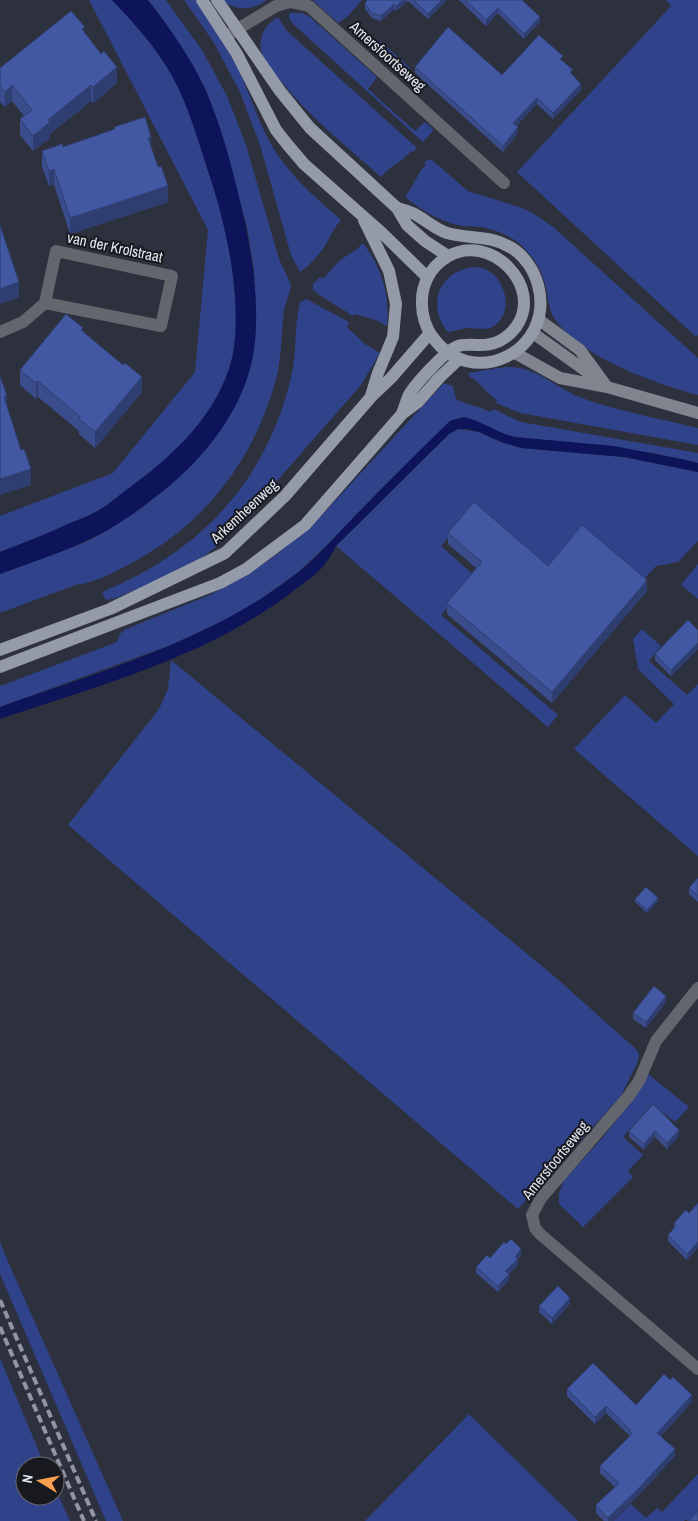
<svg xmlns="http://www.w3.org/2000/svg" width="698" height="1521" font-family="'Archivo Narrow',sans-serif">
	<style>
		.green { fill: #304289 }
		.water { fill: #0d1459 }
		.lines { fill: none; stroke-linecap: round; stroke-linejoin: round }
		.street { stroke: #64666d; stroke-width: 12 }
		.secondary { stroke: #80848e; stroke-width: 12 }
		.primary { stroke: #959aa8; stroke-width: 12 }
		.rail { stroke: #9296a1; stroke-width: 4; stroke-dasharray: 8 4; stroke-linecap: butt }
		.wall { fill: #3a4c8b }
		.shaded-wall { fill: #2f3e71 }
		.building { fill: #4358a2; stroke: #2f3e71 }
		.labels { text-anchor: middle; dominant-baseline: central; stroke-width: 4; stroke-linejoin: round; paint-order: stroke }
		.street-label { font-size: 15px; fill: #e3e6ef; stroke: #17191f }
	</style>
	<rect width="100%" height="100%" fill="#2d313e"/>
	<path class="green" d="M89,0H112C134,23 155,46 171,74C190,106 199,144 211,180C228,230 246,318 229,369C211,422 169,459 125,491C118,496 112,502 104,507C94,514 81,519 70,523C47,534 24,543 0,552V516L113,473L195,372L208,230Z
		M148,0H166L202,50L227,96L246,145L279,259L291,285C290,294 285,302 284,311C281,332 282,354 277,375C258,451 212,516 144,556C130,564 93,585 78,584L0,613V574L81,544L101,534L143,507L187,470L206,449L255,302L254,270L247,227L217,121L205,88L190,62L167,25Z
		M184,0H196C211,22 227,44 238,68C252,98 260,131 280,158C297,182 319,201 341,220C334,228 331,235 326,244C320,254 309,266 300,272L291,255L260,145L240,92L214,43Z
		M222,0H267C253,10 237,12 222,0Z
		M313,0H362L347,17L338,23Z
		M666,0H698V335L696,337L517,172L671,6Z
		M290,13H302L310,17L377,77L368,89L415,131L425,122L434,130L423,142L292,23L289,18Z
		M278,17L286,30L417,148L413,152L411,151C402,162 390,166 381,177C345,145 306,114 276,75C272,69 266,63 263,56C256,42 264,24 278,17Z
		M380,41L410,68L401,77L375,54Z
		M428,160H432L468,191L519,207L531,212L553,227L698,358V395C656,384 573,355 552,314C548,304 548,294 545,284C541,268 531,254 519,243C508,235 494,229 481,227C472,226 463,227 454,224C436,219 420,209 405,197C413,187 417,174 426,164L424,162Z
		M363,243C382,268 390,295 387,326L378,321L355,314L353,316L318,294L313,289V284L320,277L323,279L340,260L357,249Z
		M476,267C479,268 484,268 487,270C506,279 514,313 494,326C485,331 477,328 467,328C461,329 454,331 448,332C425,305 440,269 476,267Z
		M306,299L349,322L347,327L365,344L380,353L361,385L276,482L234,525L216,547L197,561L163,578L116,598L106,600L102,592C201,551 265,483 291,378C297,353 294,327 300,302Z
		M505,367C535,365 556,388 582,398C618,411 661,419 698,428V445L520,413L496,403L497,400C487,394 480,382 470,377L468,373Z
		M444,383L453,386L456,399L459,401L481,408L490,412L493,409L521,422L698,453V463L653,453L515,437L505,435L464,417L450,421L377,493L326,546L297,573L255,603L225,620L171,645L0,707V686L117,642L120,634L124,630L212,594L254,570L277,554L321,516Z
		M458,429L479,432L501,442L521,448L624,457L698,472V541L678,562L656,566L645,578L548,569L475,506L441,546L475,576L441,615L558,715L548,727L336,546L449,434Z
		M698,564V599L681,585Z
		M642,629L661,646L649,661L687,695L698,684V856L574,749L625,695L656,723L674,704L638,669L633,639Z
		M171,660L554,976L637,1050L639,1055L638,1061L621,1096L518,1209L68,825L159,709L168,689Z
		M648,1074L689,1107L675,1122L652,1104L623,1137L643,1155L628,1171L633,1177L583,1227L559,1204V1193L564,1180L597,1144L624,1111Z
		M0,1242L10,1266L123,1521H106L0,1274Z
		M0,1358L45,1466H25V1496H55V1488L70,1521H0Z
		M469,1414L578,1521H365Z
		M698,1474V1519L696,1521H688L686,1519L684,1521H613L631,1504L646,1518L657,1508L662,1512Z"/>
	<path class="water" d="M112,0H148C169,28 191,57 205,89C221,125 231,163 240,201C252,249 263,316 251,365C239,414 205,456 167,488C145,505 123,523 98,535C67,551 33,562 0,574V552C23,543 47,534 70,523C81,519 94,514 104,507C112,502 118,496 125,491C169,459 211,422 229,369C246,318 228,231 211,180C199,144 189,106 171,74C155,46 134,23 112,0Z
		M464,417C482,421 497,433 515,437L614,446L686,460L698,463V472L624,457L521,448L501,442L479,432L467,429H458L449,434L336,546C323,572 314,575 292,592C207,657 100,685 0,719V707C101,671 210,641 296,574C318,557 336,535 356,515C387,483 418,452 450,421Z"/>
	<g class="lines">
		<path class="street" d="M228,35L276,6L290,2L309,6L504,183
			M0,332L23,322L45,303L56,251L172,276L161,326L45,303
			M698,988L656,1041L639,1081L628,1097L541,1198L532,1215L535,1228L540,1234L698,1369"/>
		<path class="secondary" d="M538,319L580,350L607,387
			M533,333L597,379
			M515,353L560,378L607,387L698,413"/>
		<path class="primary" d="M202,0L237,54L276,130L287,144L304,164L382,233L427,277
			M217,0L280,91L310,128L397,208L407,225L425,241L448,256
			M397,208C404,210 412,212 418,216C428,222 436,229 447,233C468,239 490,235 510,247C524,255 534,270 538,285C556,351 471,393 432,336C426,328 422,315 422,305C421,285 430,267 447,257C489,231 545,286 516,327C506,340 493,346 477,345C470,345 464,344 458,346C447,349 413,386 408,397C406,402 404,409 402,414
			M364,220L389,271L396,304L393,337L378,373L371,396
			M0,650L110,609L225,553L285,496L371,397L391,378L430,333
			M0,667L220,583L246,569L305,525L402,414L418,402L439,378L459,359"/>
		<path class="rail" d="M0,1300L96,1521
			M0,1327L84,1521"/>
	</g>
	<path class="wall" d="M367,0H447L428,19L408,1L396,11L394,9L381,21L372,18L365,9V4Z
		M459,0H522L540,22L524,39L498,13L486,26Z
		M85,33L117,83L93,103L91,101L50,134V138L33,151L20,135V119L24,116L12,101L5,107L0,102V68Z
		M563,61L581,90L553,119L537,104L516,126L518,133L503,152L415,73V67L502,75Z
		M114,127L151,148L168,202L70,234L54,185L49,186L42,167V151L63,147L114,130Z
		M83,331L142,392L95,448L79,434V431L38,397L36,399L20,385V370Z
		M448,533L548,566L647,591L552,703L447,614V603L476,568L448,544Z
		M698,630V649L671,676L655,660V654Z
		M698,878V902L689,894V888Z
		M635,899L658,901L647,913L635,902Z
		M666,1002L646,1028L633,1019V1013Z
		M653,1104L679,1136L667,1149L655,1137L644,1150L629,1137V1131Z
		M689,1213L687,1260L668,1241V1235L674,1229V1223Z
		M521,1255L518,1259V1265L509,1274V1280L498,1292L476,1273V1267L490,1258Z
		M570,1304L552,1324L539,1312V1306Z
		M567,1389L636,1405L692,1402L661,1436L675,1456L638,1496L612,1521H604L596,1513V1505L615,1487L600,1473V1466L630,1436L606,1413L595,1424L567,1396Z"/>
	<path class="shaded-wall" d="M403,0L408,1L396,11V6Z
		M442,0H447L428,19V14Z
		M394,4V9L381,21V16Z
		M498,8V13L486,26V20Z
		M540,17V22L524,39V34Z
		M117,67V83L93,103V87Z
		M581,84V90L553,119V113Z
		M12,85V101L5,107V92Z
		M91,85V101L50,134V138L33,151V136L48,120Z
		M537,98V104L513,129V123Z
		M518,127V133L503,152V146Z
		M151,137V152L148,138Z
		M54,169V185L49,186V171Z
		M168,186V202L70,234V218Z
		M19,282V298L0,304V289Z
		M142,377V392L95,448V432Z
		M38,381V397L36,399V383Z
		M7,396V412L4,397Z
		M31,469V485L0,495V479Z
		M647,580V591L552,703V692Z
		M698,643V649L671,676V670Z
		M658,898V901L647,913V910Z
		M666,996V1002L646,1028V1022Z
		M679,1130V1136L667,1149V1143Z
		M655,1131V1137L644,1150V1144Z
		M698,1242V1248L687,1260V1254Z
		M521,1249V1255L516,1261L518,1259V1265L505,1277V1271L515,1257Z
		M509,1274V1280L498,1292V1286Z
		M570,1298V1304L552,1324V1318Z
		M692,1395V1402L657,1440V1433Z
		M606,1406V1413L595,1424V1417Z
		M675,1449V1456L638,1496L612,1521H608V1518Z"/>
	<path class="building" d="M367,0H403L396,6L394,4L381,16L372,13L365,4Z
		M414,0H442L428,14Z
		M465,0H522L540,17L524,34L498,8L486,20Z
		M71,11L85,27L82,29L101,54L104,51L117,67L93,87L91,85L48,120L50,122L33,136L20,119L32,110L12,85L5,92L0,86V68Z
		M448,27L502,75L539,35L563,56L560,59L573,70L570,72L581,84L553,113L537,98L513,123L518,127L503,146L415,67Z
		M145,117L151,137L148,138L158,167L161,166L168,186L70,218L54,169L49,171L42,151L62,144L63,147L115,129L114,127Z
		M0,225L19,282L0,289Z
		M66,314L83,328L81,330L123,365L125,363L142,377L95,432L79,419L80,417L38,381L36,383L20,370Z
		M0,376L7,396L4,397L21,450L24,449L31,469L0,479Z
		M474,502L548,566L582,525L647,580L552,692L447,603L482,562L448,533Z
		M688,620L698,630V643L671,670L655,654Z
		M698,878V896L689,888Z
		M646,887L658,898L647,910L635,899Z
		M654,986L666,996L646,1022L633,1013Z
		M653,1104L679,1130L667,1143L655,1131L644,1144L629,1131Z
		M698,1203V1242L687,1254L668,1235L676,1226L674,1223L686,1210L689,1213Z
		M511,1239L521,1249L515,1257L518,1259L505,1271L509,1274L498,1286L476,1267L487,1255L490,1258L504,1242L506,1244Z
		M558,1286L570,1298L552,1318L539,1306Z
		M593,1363L636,1405L664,1374L670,1380L673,1377L692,1395L657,1433L675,1449L638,1489L608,1518L596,1505L619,1483L600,1466L632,1434L630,1432L631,1431L606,1406L595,1417L567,1389Z
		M698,1511V1521H689Z"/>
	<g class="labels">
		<g class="street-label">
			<text transform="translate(388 56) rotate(42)">Amersfoortseweg</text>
			<text transform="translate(115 247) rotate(12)">van der Krolstraat</text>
			<text transform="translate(244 511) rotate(-43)">Arkemheenweg</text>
			<text transform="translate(555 1160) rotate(-51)">Amersfoortseweg</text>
		</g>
	</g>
	<g transform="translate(40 1481) rotate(280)"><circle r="24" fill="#17191f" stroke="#696b72"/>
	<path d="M0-4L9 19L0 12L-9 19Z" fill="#fa9f4e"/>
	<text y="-8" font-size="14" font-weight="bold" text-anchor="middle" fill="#e3e6ef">N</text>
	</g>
</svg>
